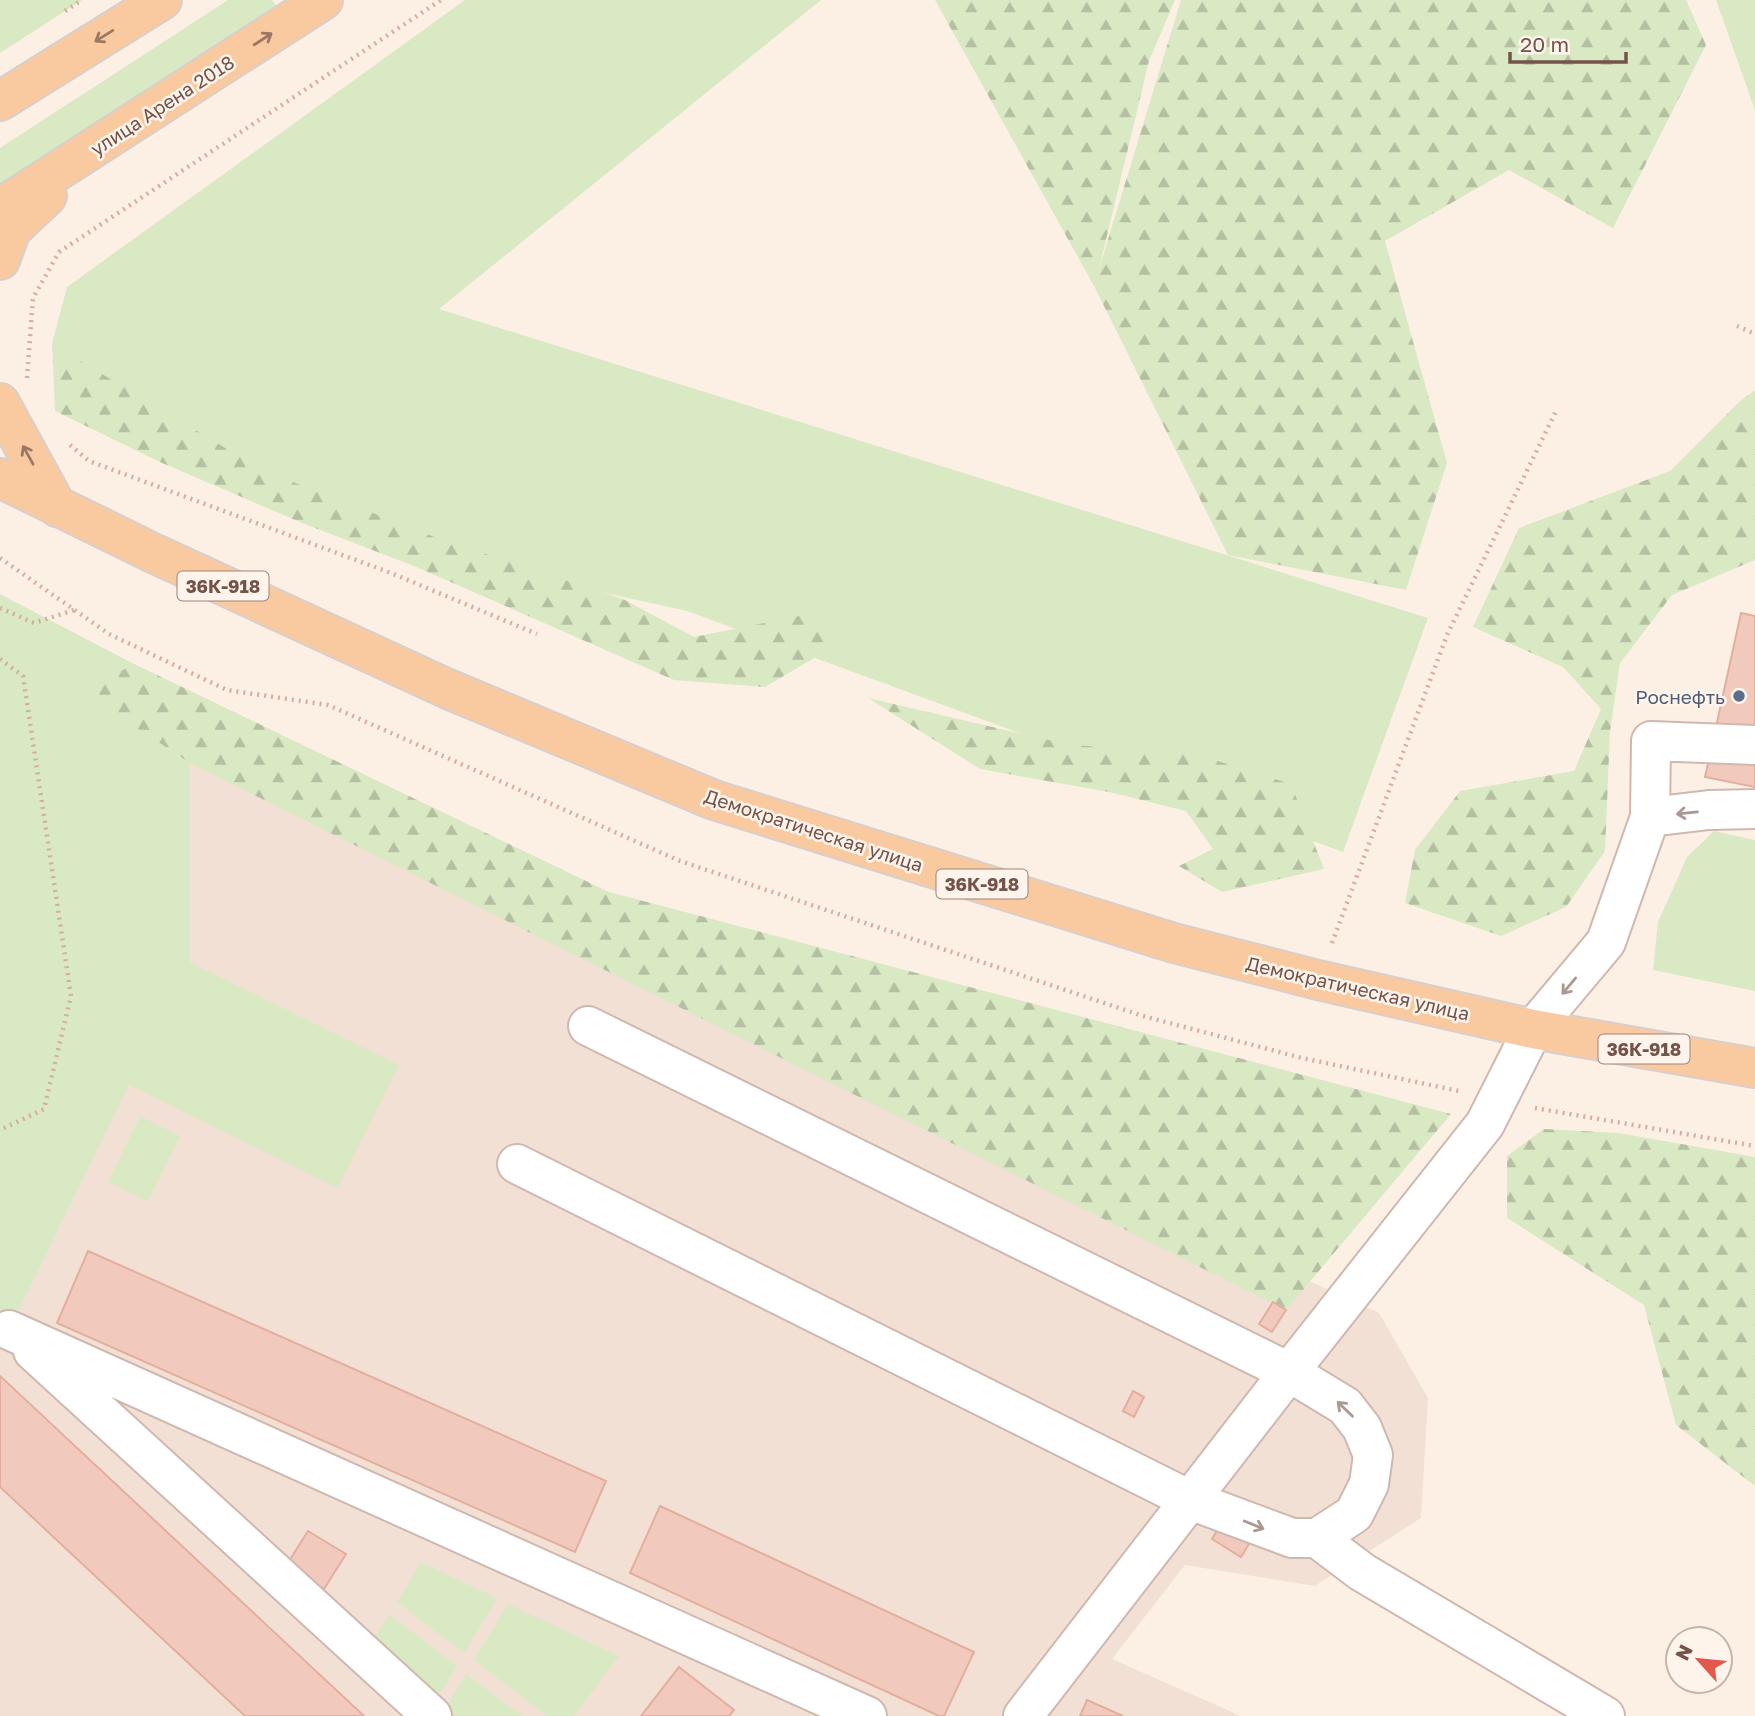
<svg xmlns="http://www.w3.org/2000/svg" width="1755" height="1716" font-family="'Golos Text',sans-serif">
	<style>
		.residential { fill: #f3e0d4 }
		.green { fill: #d9e9c4 }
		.forest { fill: url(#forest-firs) }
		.building { fill: #f1cabd; stroke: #e3ae9e; stroke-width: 2 }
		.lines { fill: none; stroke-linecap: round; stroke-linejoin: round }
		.minor-casing { stroke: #cfb8af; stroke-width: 42 }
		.major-casing { stroke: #d8cfcd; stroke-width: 42 }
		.path { stroke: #d6ada0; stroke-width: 4.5; stroke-dasharray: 2 5; stroke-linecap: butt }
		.minor { stroke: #fff; stroke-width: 38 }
		.major { stroke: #f9ca9f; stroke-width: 38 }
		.oneway { stroke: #9c7764 }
		.oneway2 { stroke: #ac9893 }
		.service-dot { fill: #5c6f8a; stroke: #fff4eb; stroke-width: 2.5 }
		.labels { text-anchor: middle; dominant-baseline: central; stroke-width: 5; stroke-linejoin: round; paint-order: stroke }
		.shield { fill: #fff4eb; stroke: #9e837b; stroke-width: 2 }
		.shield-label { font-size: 18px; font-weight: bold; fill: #74534b }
		.street-label { font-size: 19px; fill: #74534b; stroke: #fff4eb }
		.service-label { font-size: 19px; fill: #4e5e75; stroke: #fff4eb; text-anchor: end }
	</style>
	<defs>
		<pattern id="forest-firs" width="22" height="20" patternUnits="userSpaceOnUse" patternTransform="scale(1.75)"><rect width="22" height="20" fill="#d9e9c4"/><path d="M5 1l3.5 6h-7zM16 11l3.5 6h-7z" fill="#b5bfa1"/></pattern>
	</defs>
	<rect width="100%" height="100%" fill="#fcf0e5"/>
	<path class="residential" d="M190,763L1379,1313L1428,1398L1421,1518L1315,1586L1185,1565L1112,1659L1241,1716H0V1013Z"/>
	<path class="green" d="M0,0H82L0,53Z
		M228,0H272L276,5L262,20L0,185V148Z
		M465,0H821L439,309L1428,618L1343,852L687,611L461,561L204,481L52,344L67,287Z
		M1716,0H1755V110Z
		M0,594L134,664L238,714L190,764V962L399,1065L338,1188L129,1085L9,1330L0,1322Z
		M1714,831L1755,840V991L1653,970L1658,922L1687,857Z
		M140,1116L180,1136L148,1201L108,1182Z
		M421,1562L497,1598L464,1653L397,1602Z
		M508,1604L619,1656L574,1716H547L474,1660Z
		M389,1614L457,1666L432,1707L368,1650Z
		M466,1674L522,1716H441Z"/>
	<path class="forest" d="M935,0H1175L1149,61L1099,269L1181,0H1686L1706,45L1613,228L1509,170L1385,241L1447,463L1406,590L1228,555L1094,286Z
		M52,344L262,470L437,538L623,599L694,637L809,614L838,644L765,687L674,680L414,566L302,523L160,462L55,411Z
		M1755,390V560L1672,595L1620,663L1610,732L1605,851L1566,907L1501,936L1405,903L1415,850L1460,791L1574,771L1601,709L1563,667L1473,627L1519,528L1670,471L1739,402Z
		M134,664L609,892L1451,1114L1286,1310L190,763L82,692Z
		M868,698L1070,745L1189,752L1291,784L1324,869L1222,892L1179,866L1213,849L1186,811L1109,792L980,769Z
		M1544,1129L1619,1133L1755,1157V1486L1676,1425L1644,1305L1507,1218V1156Z"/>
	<path class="building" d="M1741,613L1755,616V787L1705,777Z
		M88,1251L606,1481L575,1552L57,1323Z
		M1273,1302L1286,1310L1272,1332L1259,1324Z
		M0,1376L364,1716H245L0,1487Z
		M1133,1391L1144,1397L1134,1417L1123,1411Z
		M660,1506L974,1652L944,1716H939L630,1573Z
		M1221,1524L1250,1542L1241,1557L1212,1539Z
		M308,1531L346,1554L324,1589L286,1566Z
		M679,1667L734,1710L729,1716H641Z
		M1087,1700L1123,1716H1080Z"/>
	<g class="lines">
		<defs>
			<path id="minor" d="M1650,817L1651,741L1755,745
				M517,1164L1190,1500L1292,1538H1317L1354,1514L1369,1484L1373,1455L1362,1428L1345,1406L1289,1372L588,1026
				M9,1330L867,1716
				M33,1351L432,1716
				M1317,1538L1362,1572L1605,1716
				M1023,1716L1289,1372L1485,1124L1533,1029L1606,942L1650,817L1709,810L1755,809"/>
			<path id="major" d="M0,101L162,0
				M0,208L323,0
				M0,260L11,230L47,196
				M0,403L57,507
				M0,478L153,553L448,689L714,800L1174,943L1318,980L1533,1029L1755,1068"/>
		</defs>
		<use href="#minor" class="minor-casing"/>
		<use href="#major" class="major-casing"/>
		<path class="path" d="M65,11L82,0
			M1737,326L1755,334
			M27,378L33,298L59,252L441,0
			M70,445L89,461L391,573L537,634
			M0,558L109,634L227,690L328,705L680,861L1143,1016L1302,1058L1459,1091
			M0,608L34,623L74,610
			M0,659L23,676L71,996L44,1109L0,1130
			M1332,943L1447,635L1557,409
			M1535,1108L1755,1146"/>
		<use href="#minor" class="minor"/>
		<use href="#major" class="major"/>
	</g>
	<defs><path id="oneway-shaft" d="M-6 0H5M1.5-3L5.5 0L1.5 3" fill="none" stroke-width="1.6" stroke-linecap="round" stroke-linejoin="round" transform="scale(1.75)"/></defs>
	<g class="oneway">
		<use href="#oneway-shaft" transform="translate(104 36) rotate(148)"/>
		<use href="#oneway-shaft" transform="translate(263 39) rotate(-33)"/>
		<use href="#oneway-shaft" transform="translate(28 455) rotate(-119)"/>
	</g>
	<g class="oneway2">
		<use href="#oneway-shaft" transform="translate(1687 813) rotate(174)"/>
		<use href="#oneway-shaft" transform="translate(1569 986) rotate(130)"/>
		<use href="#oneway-shaft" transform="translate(1345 1409) rotate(-136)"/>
		<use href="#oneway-shaft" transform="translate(1254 1525) rotate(22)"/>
	</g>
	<circle class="service-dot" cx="1739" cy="696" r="7"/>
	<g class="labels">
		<g class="shield">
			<rect x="177.5" y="571.5" width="91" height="29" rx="5"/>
			<rect x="936.5" y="869.5" width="91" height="29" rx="5"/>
			<rect x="1598.5" y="1034.5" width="91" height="29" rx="5"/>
		</g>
		<g class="shield-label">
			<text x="223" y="586">36К-918</text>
			<text x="982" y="884">36К-918</text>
			<text x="1644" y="1049">36К-918</text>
		</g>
		<g class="street-label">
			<text transform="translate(162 105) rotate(-33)">улица Арена 2018</text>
			<text transform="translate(814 830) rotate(18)">Демократическая улица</text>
			<text transform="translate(1358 988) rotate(13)">Демократическая улица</text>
		</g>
		<g class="service-label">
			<text x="1725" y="696">Роснефть</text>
		</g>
	</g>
	<g transform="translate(1699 1660) rotate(297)"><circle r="33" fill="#fff4eb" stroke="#c7b4ab" stroke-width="2"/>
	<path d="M0-5L12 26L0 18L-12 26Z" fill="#e3584d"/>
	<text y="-10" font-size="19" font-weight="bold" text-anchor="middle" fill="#74534b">N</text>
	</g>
	<path d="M1510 52v10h116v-10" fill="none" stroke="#74534b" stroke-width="3.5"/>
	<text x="1520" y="52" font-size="21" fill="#74534b" stroke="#fff4eb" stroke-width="5" paint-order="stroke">20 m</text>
</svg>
